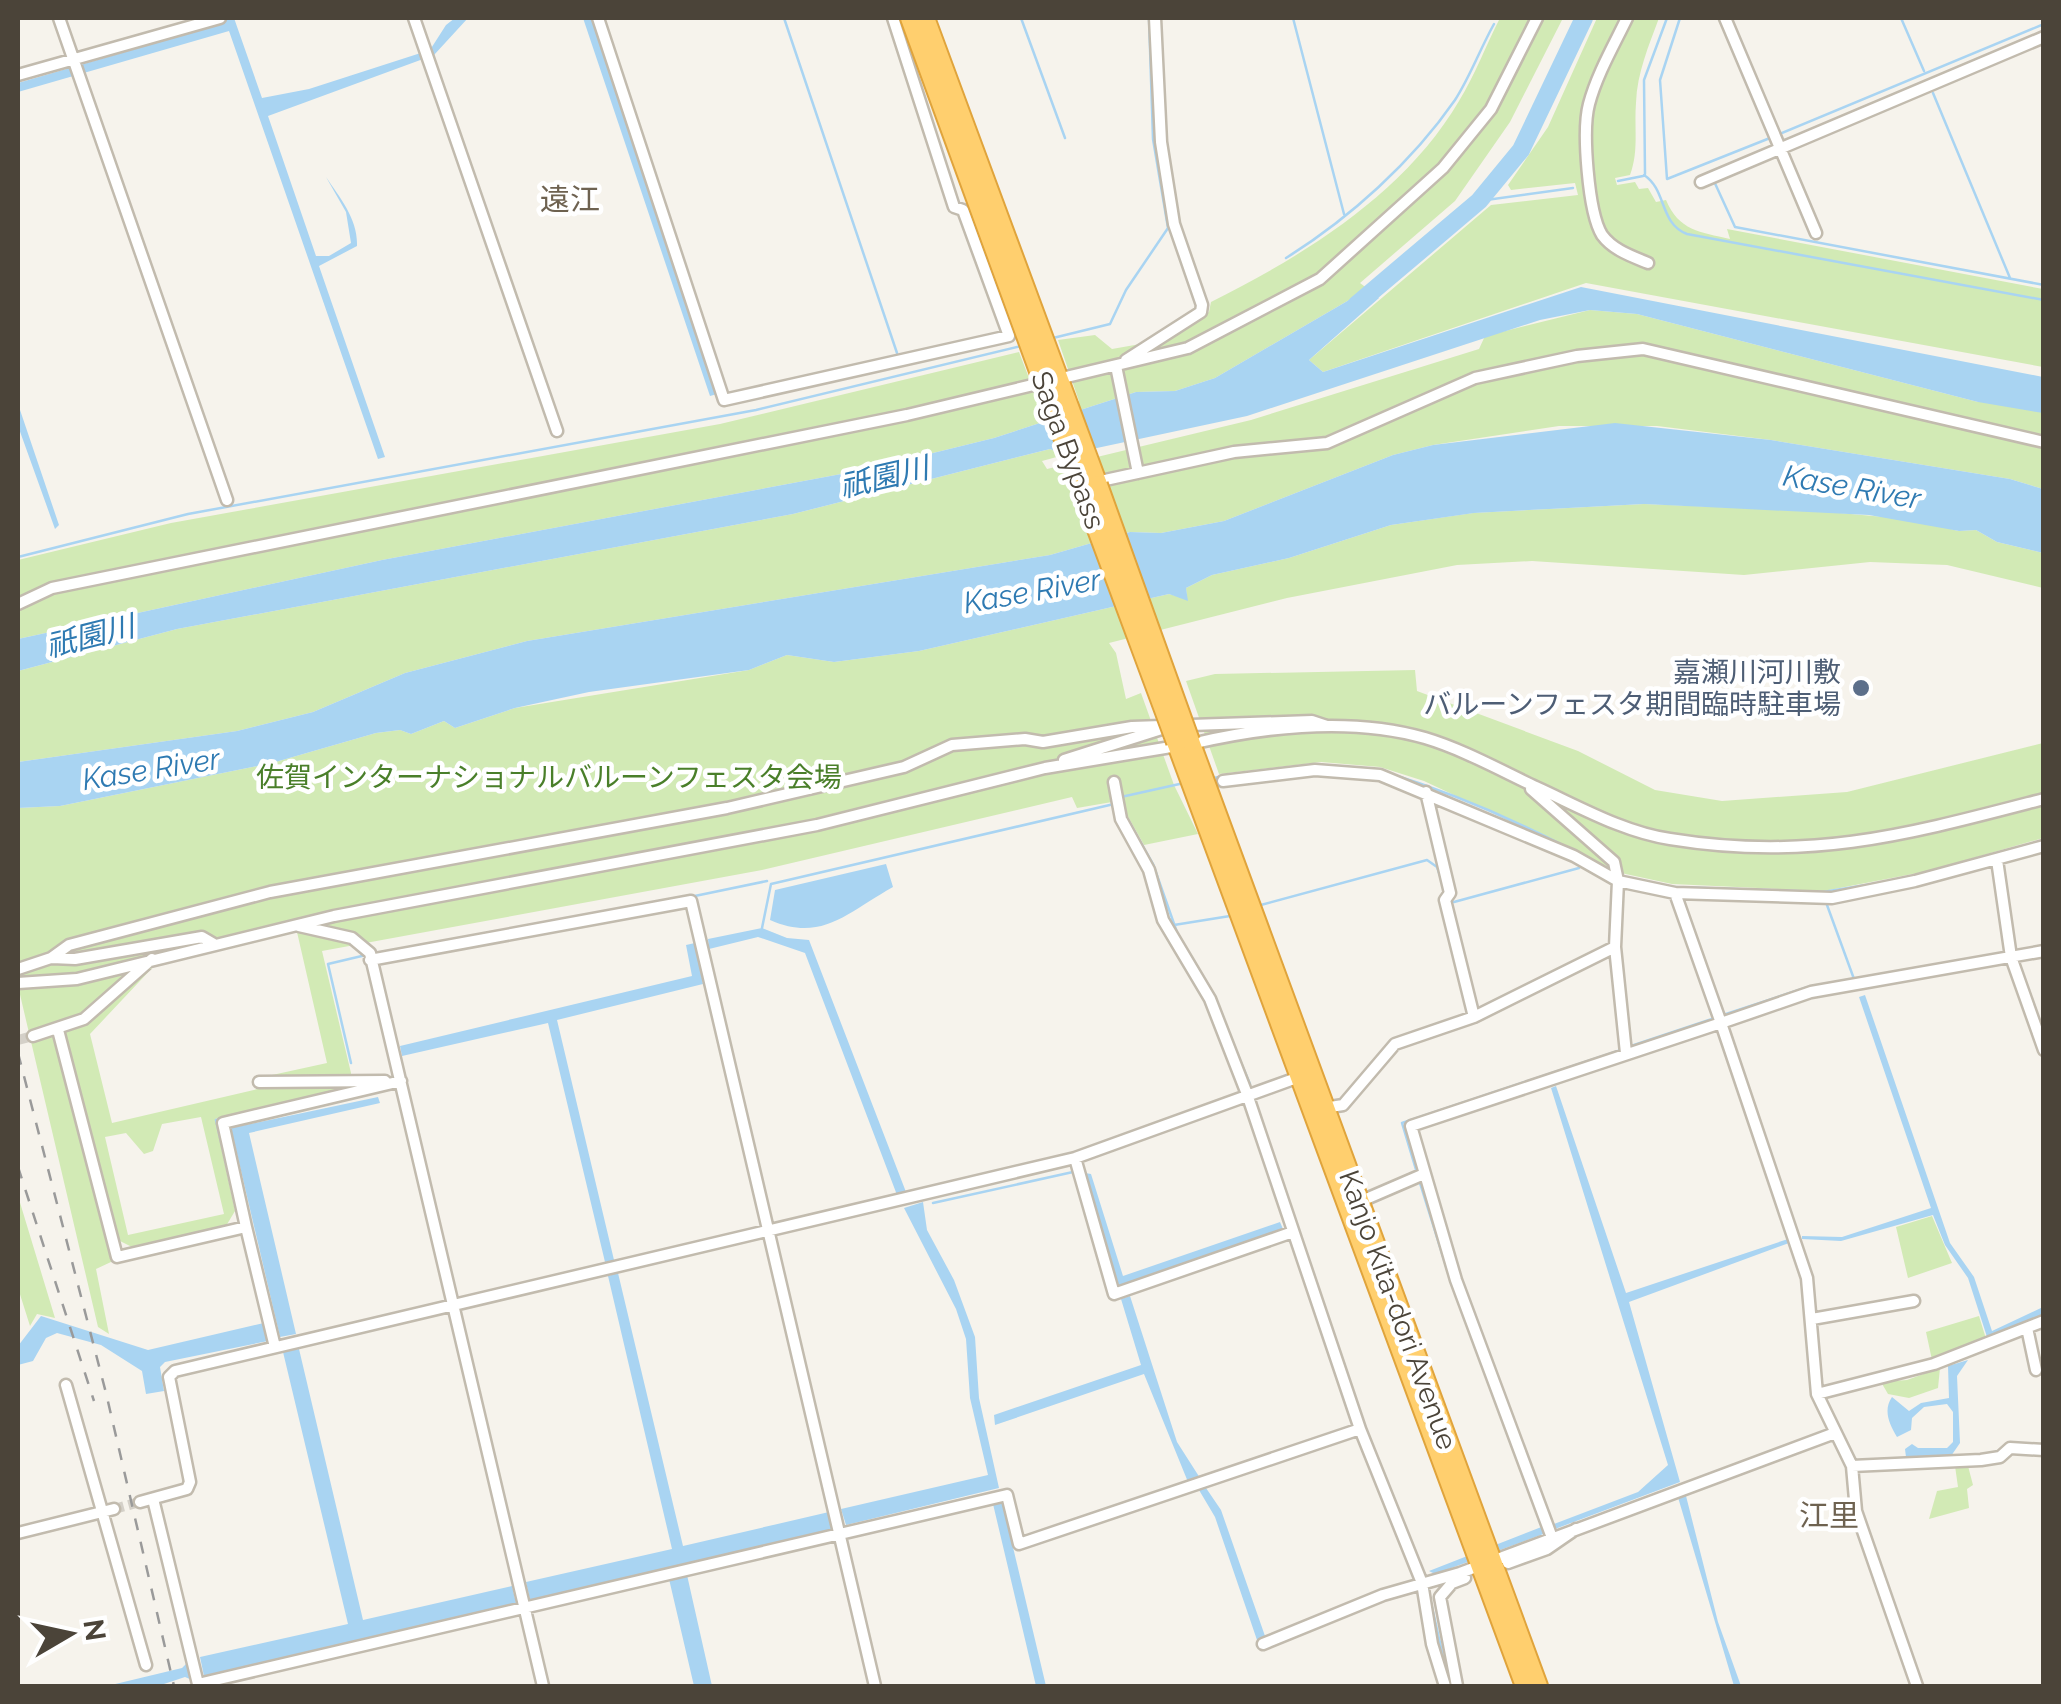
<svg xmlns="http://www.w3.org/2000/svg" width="2061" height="1704" font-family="Raleway,'Noto Sans JP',sans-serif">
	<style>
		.green { fill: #d2eab5; fill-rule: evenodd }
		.water { fill: #a9d4f2 }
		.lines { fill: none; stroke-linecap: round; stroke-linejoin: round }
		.stream { stroke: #a9d4f2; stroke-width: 2.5 }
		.river { stroke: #a9d4f2; stroke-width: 18 }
		.street-tunnel { stroke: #d4d0c8; stroke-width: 10; stroke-dasharray: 10 5; stroke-linecap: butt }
		.street-casing { stroke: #c2bbae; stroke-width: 15 }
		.highway-casing { stroke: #e0a43c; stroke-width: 22 }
		.street { stroke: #fff; stroke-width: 10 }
		.highway { stroke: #ffcf6e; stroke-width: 18 }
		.rail { stroke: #9a9a9a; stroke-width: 2.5; stroke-dasharray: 12 12; stroke-linecap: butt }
		.highway-bridge-casing { stroke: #e0a43c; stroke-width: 22; stroke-linecap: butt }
		.highway-bridge { stroke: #ffcf6e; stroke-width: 18 }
		.service-dot { fill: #5c6f8a; stroke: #fff; stroke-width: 4 }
		.labels { text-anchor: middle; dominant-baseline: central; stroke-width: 9; stroke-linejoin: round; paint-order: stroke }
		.street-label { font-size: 28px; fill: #4b4439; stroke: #fff }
		.service-label { font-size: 28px; fill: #4e5e75; stroke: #fff; text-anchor: end }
		.park-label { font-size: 28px; fill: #4a7f2a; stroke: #fff }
		.neighbourhood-label { font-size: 30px; fill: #6e6250; stroke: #fff }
		.water-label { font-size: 30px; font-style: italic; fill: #2e7ab2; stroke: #fff }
	</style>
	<rect width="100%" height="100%" fill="#f6f3ec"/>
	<path class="green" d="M1500,18H1563L1510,122L1455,201L1360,283L1368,289L1215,378L1175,391L1136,392L994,438L868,469L382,560L18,639V560L171,523L720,424L1019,352L1042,412L1079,401L1058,340L1095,335L1112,349L1163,340L1209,312L1211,302C1305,255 1405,193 1459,101C1475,75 1486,45 1500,18Z
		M1597,18H1659C1649,45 1637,73 1636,103C1634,128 1639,151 1630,175L1615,178L1617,185L1635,182L1639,189L1648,188L1656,202L1666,200C1679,231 1700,232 1730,239L1727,229L2043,289V367L1586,283L1323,372L1309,360L1491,205L1578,195L1575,183L1511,190L1508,185L1548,127Z
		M1590,310L1637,314L1978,402L2043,395V489L2010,479L1771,440L1657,426H1559L1433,445L1393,455L1224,521L1161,533L1130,532L1050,555L527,641L405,673L313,712L237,731L18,762V671L177,629L793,514L1050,449L1064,455L1042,461L1047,469L1251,420L1479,349L1485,336Z
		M1644,504L1817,511L1918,520L1958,531L1976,530L1997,542L2043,553V588L1947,565L1870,562L1744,575L1532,561L1457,565L1287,598L1109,643L1116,653L1126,699L1141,693L1174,785L1198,834L1144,845L1126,813L1112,802L1077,808L1072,797L762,870L322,951L351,1073L350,1089L215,1119L235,1211L226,1226L132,1247L116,1239L111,1262L96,1269L109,1334L98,1327L18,986V808L60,806L272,763L376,733L400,730L411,734L444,721L455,728L515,708L749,670L787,655L834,662L919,651L1169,594L1187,599L1186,588L1212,575L1289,558L1391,525L1473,513ZM297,932L327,1063L263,1077L262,1088L112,1123L90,1034L154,966ZM201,1117L224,1214L128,1235L105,1137L126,1133L144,1154L153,1151L162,1124Z
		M1415,670L1417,691L1578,751L1655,790L1722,801L1847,792L2043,743V838L1928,871L1824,891L1672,884L1621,873L1424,781L1380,767L1321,762L1219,774L1186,681L1215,674Z
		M18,1196L55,1318L37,1314L30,1326L18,1288Z
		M1932,1216L1952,1263L1908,1278L1896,1227Z
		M1979,1316L1987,1342L1932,1360L1926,1332Z
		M1940,1368L1938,1388L1909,1398L1888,1394L1881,1382L1907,1380Z
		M1955,1466H1968L1973,1485L1967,1489L1969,1508L1929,1519L1937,1491L1958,1487Z"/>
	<path class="water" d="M223,18H234L262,98L309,89L430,50L446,25L455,18H468L434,55L268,116L316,256H329L351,243L346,212L326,177C340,198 358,219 357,246L319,266L385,457L378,459L229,31L18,92V83L225,23Z
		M583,18H591L717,394L710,396Z
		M1581,287L2043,377V413L1978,402L1637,314L1590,310L1540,320L1247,416L1064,455L1050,449L793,514L177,629L18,671V639L382,560L868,469L994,438L1136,392L1175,391L1215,378L1368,289L1379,298L1309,360L1323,372Z
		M18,404L59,525L55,529L18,426Z
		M1615,423L1771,440L2010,479L2043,489V553L1997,542L1976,530L1959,531L1869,515L1644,504L1474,513L1391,525L1289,558L1212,575L1186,588L1188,601L1169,594L919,651L834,662L787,655L749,670L589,692L515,708L455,728L444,721L411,734L400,730L376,733L272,763L60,806L18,808V762L237,731L313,712L405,673L527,641L1050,555L1130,532L1161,533L1224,521L1393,455L1433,445Z
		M886,864L893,887C848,912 822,943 770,920L775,890Z
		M762,928L787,938L809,940L906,1192L897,1195L805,953L758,937L709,949L708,939Z
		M695,943L703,984L557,1020L614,1260L605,1262L548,1023L402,1056L400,1046L692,976L686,945Z
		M1865,995L1950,1243L1974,1277L1992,1331L2043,1307V1315L1988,1340L1968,1278L1945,1245L1933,1215L1841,1241L1802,1239V1236L1842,1237L1931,1208L1859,997Z
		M1556,1086L1626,1293L1788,1239L1789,1243L1629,1302L1680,1482L1555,1529L1554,1524L1638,1492L1668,1465L1551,1088Z
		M378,1097L380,1103L249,1133L296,1334L280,1337L231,1128Z
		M1085,1173L1091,1174L1123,1276L1280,1222L1283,1229L1119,1286Z
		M923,1202L927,1230L954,1280L975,1337L979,1398L999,1488L846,1525L841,1509L988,1475L970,1398L966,1339L956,1309L904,1208Z
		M618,1273L683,1546L829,1512L832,1529L530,1600L526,1582L672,1549L608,1276Z
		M1130,1296L1177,1442L1200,1478L1188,1482L1144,1374L995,1425L994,1415L1141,1365L1121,1299Z
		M41,1316L148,1350L264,1323L268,1341L165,1362L160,1367L164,1391L146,1394L142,1371L101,1345L57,1333L46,1338L33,1361L18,1365V1346Z
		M299,1349L363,1620L512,1586L516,1603L204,1676L200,1657L348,1624L283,1352Z
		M1968,1360L1957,1376L1960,1443L1951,1456L1906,1457L1905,1449L1912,1444L1918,1448H1947L1953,1442V1412L1947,1404L1924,1407L1912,1418L1911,1430L1897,1437C1889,1424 1883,1410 1892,1397L1909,1411L1921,1403L1949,1398L1948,1366Z
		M1206,1488L1221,1510L1265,1636L1257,1640L1215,1517L1199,1490Z
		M1685,1492L1718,1622L1741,1686H1734L1677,1494Z
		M1002,1501L1046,1686H1036L993,1504Z
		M1544,1526L1546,1533L1435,1574L1429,1571Z
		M687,1575L712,1686H694L669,1579Z
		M188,1662L192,1680L185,1677L158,1686H107L182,1668Z"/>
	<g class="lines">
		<path class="stream" d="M784,18L897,353
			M1021,18L1065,138
			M1293,18L1344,214
			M1680,18L1660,80L1667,179L1770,138
			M1901,18L1924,71
			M1933,93L2010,278
			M1777,135L2044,24
			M1645,174L1644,80L1667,18
			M1644,175C1667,190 1659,223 1687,234L2044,300
			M1713,179L1735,227L2044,285
			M1618,181L1643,176
			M1479,201L1573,188
			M1286,258C1350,218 1412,162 1455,100C1470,77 1480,49 1494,24
			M1053,338L1110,324L1126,290L1168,228L1153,139L1149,18
			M18,557L188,514L756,410L1021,346
			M1316,765L1377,770
			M1385,772C1463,796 1540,831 1611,871
			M1212,778L1283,769
			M1121,797L1184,783
			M1124,813L1153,864L1179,938
			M1671,887L1823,892L1897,880
			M690,897L767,881
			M1454,902L1579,868
			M1827,905L1854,979
			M1257,906L1427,860L1437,867L1443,884
			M1174,925L1230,916
			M762,928L771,884L1114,804
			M2015,951L2032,948
			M377,953L524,927
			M1209,987L1250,1084
			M1723,1015L1808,987L2008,952
			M1628,1047L1712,1019
			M351,1063L328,964L366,955
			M221,1119L216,1120L237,1210
			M1417,1173L1402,1123L1621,1050
			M1419,1180L1451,1282L1516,1456
			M933,1203L1073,1172
			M1361,1417L1375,1452
			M1417,1557L1425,1577
			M1427,1585L1449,1683"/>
		<path class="river" d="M1356,305L1479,201L1521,150L1584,18"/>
		<path class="street-tunnel" d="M18,1040L33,1036
			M114,1509L140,1502"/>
		<defs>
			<path id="street" d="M59,18L227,500
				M414,18L557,431
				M598,18L724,400L1009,336L963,210L954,207L893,18
				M1627,18C1614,45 1597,74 1589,104C1582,130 1588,212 1602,235C1613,250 1631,256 1648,263
				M1725,18L1816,233
				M18,75L220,18
				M1701,182L2044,37
				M1126,360L1201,312L1202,305L1174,224L1161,142L1155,18
				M1116,366L1138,473
				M1096,482L1234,452L1327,443L1475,378L1577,356L1643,349L2044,442
				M18,604L52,588L907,415L1188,348L1320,279L1443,168L1491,109L1537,18
				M1191,744C1264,727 1352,717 1425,738C1462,749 1500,770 1536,787C1578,806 1623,832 1670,839C1811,862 1909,834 2044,799
				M1064,760L1171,726
				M1223,781L1315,770L1380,775L1574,856L1618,881L1614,862L1531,789
				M1114,782L1121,819L1149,870L1163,920L1210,999L1247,1094L1360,1429L1422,1583L1432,1644L1445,1686
				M1426,792L1450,893L1445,900L1474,1017
				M1997,860L2011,957L2044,1050
				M1675,893L1832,898L1915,881L2044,846
				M299,926L352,938L370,953L543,1686
				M52,958L75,959L202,937L214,944
				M370,960L691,901L875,1686
				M18,969L51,958L69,945L270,892L727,808L904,767L952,745L1025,739L1043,742L1132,727L1312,721L1327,726
				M18,983L77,979L334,916L817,825L1045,768L1177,746
				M58,1030L117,1257L246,1227L275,1347
				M33,1036L84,1019L152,959
				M259,1082L385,1081
				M1324,1108L1343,1105L1395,1044L1474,1017L1615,947
				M1075,1158L1114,1294L1290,1233
				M1359,1202L1424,1174
				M246,1227L223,1123L401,1081
				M1812,1319L1914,1301
				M2027,1328L2036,1370
				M66,1385L146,1665
				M1817,1394L1934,1364L2044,1321
				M1852,1466L1981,1460L2000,1457L2010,1448L2044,1450
				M153,1499L198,1684L1007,1495L1019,1544L1360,1429
				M140,1502L187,1489L190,1482L169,1377L175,1371L1075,1158L1302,1076
				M18,1533L114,1509
				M1551,1535L1456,1280L1411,1126L1721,1023L1675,893L1618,881L1615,947L1626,1053
				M1508,1563L1547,1549L1576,1529
				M1263,1644L1383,1595L1460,1573L1835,1433
				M1457,1686L1440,1597L1452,1583L1465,1578
				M1917,1686L1856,1511L1852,1466L1817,1394L1807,1278L1721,1023L1811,992L2044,951"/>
			<path id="highway" d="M910,18L1082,489
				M925,18L1098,485
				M1190,741L1538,1686
				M1176,742L1525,1686"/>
		</defs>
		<use href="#street" class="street-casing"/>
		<use href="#highway" class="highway-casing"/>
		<use href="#street" class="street"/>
		<use href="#highway" class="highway"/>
		<path class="rail" d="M18,1053L106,1393L174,1686
			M18,1167L94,1401"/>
		<defs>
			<path id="highway-bridge" d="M1098,485L1190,741
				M1082,489L1176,742"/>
		</defs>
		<use href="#highway-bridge" class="highway-bridge-casing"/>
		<use href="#highway-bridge" class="highway-bridge"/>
	</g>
	<circle class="service-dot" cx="1861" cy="688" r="10"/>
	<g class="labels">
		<g class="street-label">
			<text transform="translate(1068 450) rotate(70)">Saga Bypass</text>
			<text transform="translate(1398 1310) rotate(70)">Kanjo Kita-dori Avenue</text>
		</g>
		<g class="service-label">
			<text x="1841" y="672">嘉瀬川河川敷<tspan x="1841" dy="32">バルーンフェスタ期間臨時駐車場</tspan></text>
		</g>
		<g class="park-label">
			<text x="549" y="777">佐賀インターナショナルバルーンフェスタ会場</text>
		</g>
		<g class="neighbourhood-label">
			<text x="570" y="199">遠江</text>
			<text x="1829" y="1515">江里</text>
		</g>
		<g class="water-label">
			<text transform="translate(884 477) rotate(-13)">祇園川</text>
			<text transform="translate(1852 487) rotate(10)">Kase River</text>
			<text transform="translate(1032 591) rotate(-10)">Kase River</text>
			<text transform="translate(90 636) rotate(-14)">祇園川</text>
			<text transform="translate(151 769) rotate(-9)">Kase River</text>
		</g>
	</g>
	<rect width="2061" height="1704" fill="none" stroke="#4b4439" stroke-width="40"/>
	<g transform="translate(70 1634) rotate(81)" stroke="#ffffff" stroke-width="8" paint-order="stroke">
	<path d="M0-8L18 38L0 25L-18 38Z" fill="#4b4439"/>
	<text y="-15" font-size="28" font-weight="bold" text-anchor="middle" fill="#4b4439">N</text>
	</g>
</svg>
